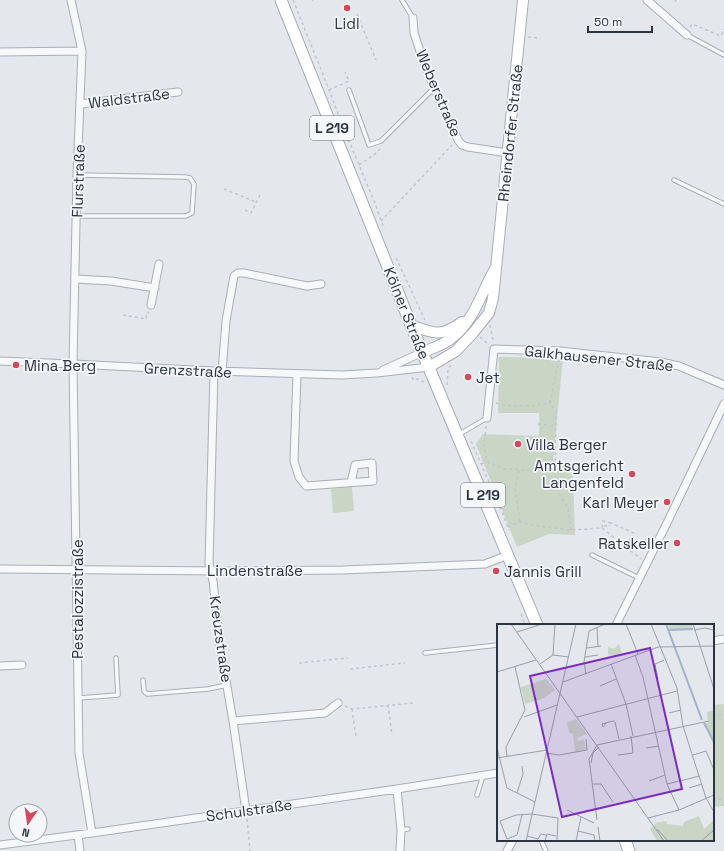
<svg xmlns="http://www.w3.org/2000/svg" width="724" height="851" font-family="'Space Grotesk',sans-serif">
	<style>
		.green { fill: #c9d6c5 }
		.lines { fill: none; stroke-linecap: round; stroke-linejoin: round }
		.lane-casing { stroke: #a9aeb7; stroke-width: 5.5 }
		.street-casing { stroke: #a9aeb7; stroke-width: 9 }
		.secondary-casing { stroke: #a9aeb7; stroke-width: 12 }
		.primary-casing { stroke: #a3abb8; stroke-width: 13 }
		.path { stroke: #c2c5cb; stroke-width: 1.5; stroke-dasharray: 3 3; stroke-linecap: butt }
		.lane { stroke: #f7f8fa; stroke-width: 3.5 }
		.street { stroke: #f7f8fa; stroke-width: 7 }
		.secondary { stroke: #fff; stroke-width: 10 }
		.primary { stroke: #fff; stroke-width: 11 }
		.poi-dot { fill: #d1495b; stroke: #f4f6f9; stroke-width: 1.5 }
		.labels { text-anchor: middle; dominant-baseline: central; stroke-width: 3.5; stroke-linejoin: round; paint-order: stroke }
		.shield { fill: #f4f6f9; stroke: #676e7b; stroke-width: 1 }
		.shield-label { font-size: 14px; font-weight: bold; fill: #2b3445 }
		.poi-label { font-size: 15px; fill: #2b3445; stroke: #f4f6f9; text-anchor: start }
		.street-label { font-size: 15px; fill: #2b3445; stroke: #f4f6f9 }
		.inset-river { fill: none; stroke: #9fb4cc; stroke-width: 2 }
		.inset-road { fill: none; stroke: #9a9fa9; stroke-width: 1 }
		.view { fill: #7b2cbf; fill-opacity: 0.15; stroke: #7b2cbf; stroke-width: 2 }
		.inset-edge { fill: none; stroke: #2b3445; stroke-width: 2 }
	</style>
	<rect width="100%" height="100%" fill="#e4e7ec"/>
	<path class="green" d="M499,357L563,358L553,460L564,467L573,476L575,535L549,534L517,547L476,444L483,434L539,436V413H498Z
		M352,487L354,511L333,513L331,489Z
		M724,704V806L713,807V705Z"/>
	<g class="lines">
		<defs>
			<path id="lane" d="M402,0L413,18
				M687,35L724,55
				M349,90L369,145L381,141L434,88
				M674,180L724,204
				M76,216H186L192,213L194,184L190,178L185,177L77,175
				M458,435L487,418
				M592,555L639,578
				M425,653L498,645
				M143,680L144,691L147,694L208,689L227,685
				M79,698L118,695L116,658
				M477,795L483,776
				M401,830L408,829
				M541,840L546,851"/>
			<path id="street" d="M71,0L82,51L77,175L73,364L79,753L92,833
				M647,0L687,35
				M413,18L414,33L426,69L458,140L462,145L468,147L508,153
				M0,52L82,51
				M80,104L178,92
				M75,279L111,281L155,288
				M151,305L159,264
				M0,361L73,364L214,371L342,375L377,373L429,367
				M383,370L423,352
				M214,371L209,564L213,581L220,646L233,721L246,811
				M222,372L226,321L234,276L238,273H244L307,286L321,284
				M297,374L294,461L299,477L306,486L373,481L372,463L355,465L351,482
				M487,418L494,349L560,351L661,362L679,366L724,385
				M0,569L221,571L343,570L485,564L508,555
				M616,625L668,521L724,404
				M713,641L724,639
				M0,666L22,665
				M233,721L325,713L338,703
				M397,789L401,830L400,851
				M78,835L80,851
				M0,845L92,833L397,789L498,773
				M507,851L513,840"/>
			<path id="secondary" d="M411,325C435,334 441,337 462,322
				M423,352C433,348 444,345 453,337C475,320 482,290 496,267
				M429,367L456,351L473,333L489,313L493,298L523,0"/>
			<path id="primary" d="M281,0L411,325L537,625
				M625,840L629,851"/>
		</defs>
		<use href="#lane" class="lane-casing"/>
		<use href="#street" class="street-casing"/>
		<use href="#secondary" class="secondary-casing"/>
		<use href="#primary" class="primary-casing"/>
		<path class="path" d="M293,0L328,87L340,119L376,206L384,229
			M312,0H313
			M675,2L676,0
			M357,14L376,60
			M690,27L692,24L721,36L724,29
			M528,37L540,38
			M329,90L349,81L345,72
			M359,165L374,155L380,149
			M224,189L256,202
			M245,210L251,213L261,193
			M381,221L452,145
			M396,258L425,320
			M123,315L146,319L147,314H148L149,312
			M490,325L493,341
			M480,337L488,344
			M559,359L550,403L556,412L555,472L556,487L559,494L568,508L571,530
			M412,377L413,380L417,379L424,382
			M447,385L448,369L451,365
			M496,403C514,408 531,406 550,403
			M538,424L555,426
			M486,426L484,446L487,462
			M471,441L503,514L509,530
			M481,464L487,462L505,469L555,472
			M519,471L515,488L520,522
			M611,523L603,521L602,528L611,523L634,533
			M508,527L520,522L538,526L571,530L602,528L641,559
			M521,614L525,625
			M299,663L348,658
			M350,669L405,663
			M388,705L392,735
			M345,706L352,709L413,703
			M352,709L356,737
			M713,715H724
			M713,800L724,799
			M247,819L250,851"/>
		<use href="#lane" class="lane"/>
		<use href="#street" class="street"/>
		<use href="#secondary" class="secondary"/>
		<use href="#primary" class="primary"/>
	</g>
	<g class="poi-dot">
		<circle cx="347" cy="8" r="4"/>
		<circle cx="16" cy="365" r="4"/>
		<circle cx="468" cy="377" r="4"/>
		<circle cx="518" cy="444" r="4"/>
		<circle cx="632" cy="474" r="4"/>
		<circle cx="667" cy="502" r="4"/>
		<circle cx="677" cy="543" r="4"/>
		<circle cx="496" cy="571" r="4"/>
	</g>
	<g class="labels">
		<g class="shield">
			<rect x="310" y="116" width="44" height="24" rx="3"/>
			<rect x="461" y="483" width="44" height="24" rx="3"/>
		</g>
		<g class="shield-label">
			<text x="332" y="128">L 219</text>
			<text x="483" y="495">L 219</text>
		</g>
		<g class="poi-label">
			<text x="347" y="23" text-anchor="middle">Lidl</text>
			<text x="24" y="365">Mina Berg</text>
			<text x="476" y="377">Jet</text>
			<text x="526" y="444">Villa Berger</text>
			<text x="624" y="465" text-anchor="end">Amtsgericht<tspan x="624" dy="17">Langenfeld</tspan></text>
			<text x="659" y="502" text-anchor="end">Karl Meyer</text>
			<text x="669" y="543" text-anchor="end">Ratskeller</text>
			<text x="504" y="571">Jannis Grill</text>
		</g>
		<g class="street-label">
			<text transform="translate(439 93) rotate(67)">Weberstraße</text>
			<text transform="translate(129 98) rotate(-7)">Waldstraße</text>
			<text transform="translate(510 133) rotate(-84)">Rheindorfer Straße</text>
			<text transform="translate(78 181) rotate(-88)">Flurstraße</text>
			<text transform="translate(407 313) rotate(68)">Kölner Straße</text>
			<text transform="translate(599 358) rotate(6)">Galkhausener Straße</text>
			<text transform="translate(188 370) rotate(3)">Grenzstraße</text>
			<text x="255" y="570">Lindenstraße</text>
			<text transform="translate(77 599) rotate(-90)">Pestalozzistraße</text>
			<text transform="translate(221 639) rotate(82)">Kreuzstraße</text>
			<text transform="translate(249 810) rotate(-8)">Schulstraße</text>
		</g>
	</g>
	<g transform="translate(497 624)">
		<rect width="217" height="217" fill="#e4e7ec"/>
		<path d="M171,0H194L196,4L173,6ZM122,20L125,29L115,32L111,31V23L117,25ZM49,55L58,66L47,74L28,80L24,63ZM217,86V122L207,99H211L210,88ZM79,95L90,110L80,114L81,117L87,116L89,125L78,128L76,110L72,108L70,99ZM202,192L207,205L217,196V217H160L153,205L159,199L169,197L170,200L186,202L187,198Z" fill="#c9d6c5"/>
		<path class="inset-river" d="M169,0L205,96M172,6L196,5M207,99L217,118"/>
		<path class="inset-road" d="M14,0L167,217M129,0L141,30M154,0L180,64L186,102L209,174L217,188M196,0L217,65M100,3L101,23M197,6L208,4L217,6M20,8L45,0M90,24L104,22M56,31L72,33M138,31L146,53L170,160L182,186M88,33L101,31M43,40L56,31L58,0M114,40L129,80L136,112M0,48L39,36M89,50L87,38L92,7L108,0M161,55L158,40L167,36M66,58L161,23L217,22M103,62L119,55M172,89L184,86M27,93L60,81M80,93L180,67M109,99L106,103L105,100L116,97L118,98L122,115M100,121L212,97M100,121L92,135L100,196M0,124L10,164L38,178M149,124L162,122M49,129L62,131L90,126L89,115M121,131L136,129L134,112M196,131L209,127L217,146M10,132L9,123L28,86L18,43M0,134L50,126M94,139L96,129L102,123M152,157L168,151M96,160H104L116,178M170,160L203,152M192,164L205,160M20,169L26,150L25,142M70,186L97,199M25,191L20,211L10,215L3,197L19,191L35,190L61,194L60,217M151,194L182,186L217,171M101,203L103,217M160,205L171,217M81,207L97,211L98,217M30,212L41,215L44,210L49,211M29,217L79,0M48,217L50,210L59,212M79,217L84,193M204,217L217,206"/>
		<path class="view" d="M153,24L185,165L65,193L33,52Z"/>
		<rect width="217" height="217" class="inset-edge"/>
	</g>
	<g transform="translate(28 823) rotate(193)"><circle r="19" fill="#f4f6f9" stroke="#a4a8b1"/>
	<path d="M0-3L7 15L0 10L-7 15Z" fill="#d1495b"/>
	<text y="-6" font-size="11" font-weight="bold" text-anchor="middle" fill="#2b3445">N</text>
	</g>
	<path d="M588 26v6h64v-6" fill="none" stroke="#2b3445" stroke-width="2"/>
	<text x="594" y="26" font-size="12" fill="#2b3445" stroke="#f4f6f9" stroke-width="3" paint-order="stroke">50 m</text>
</svg>
